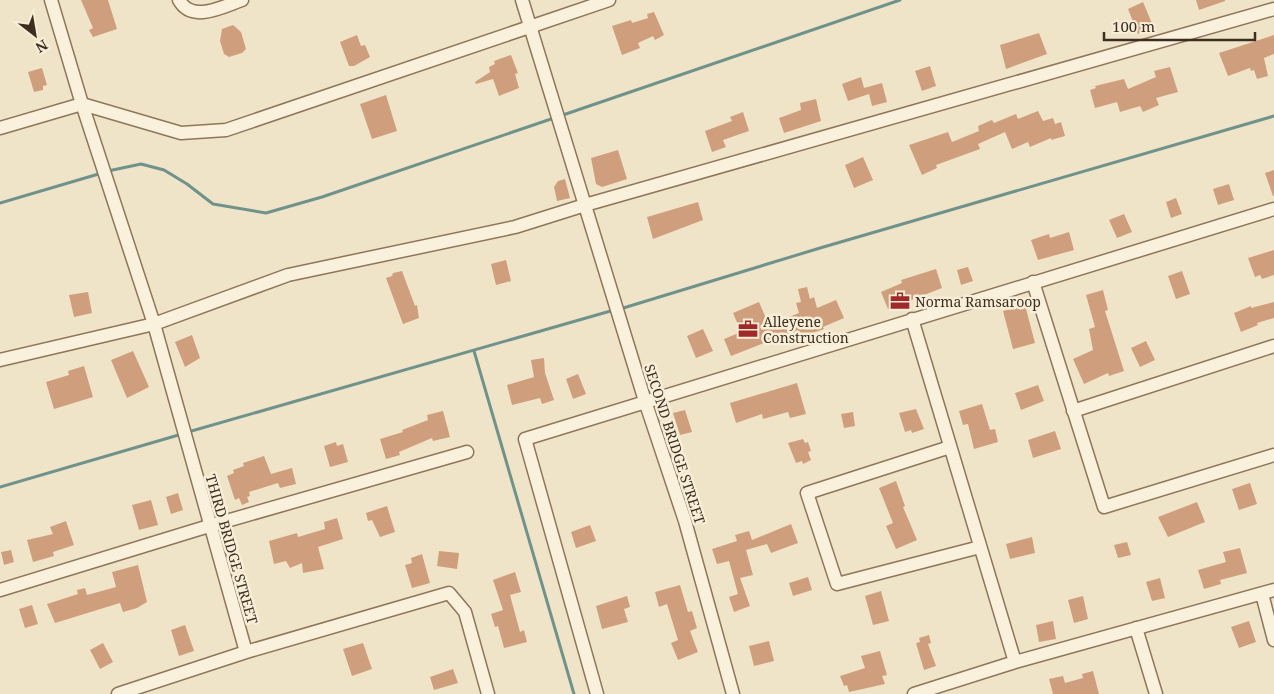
<svg xmlns="http://www.w3.org/2000/svg" width="1274" height="694" font-family="'Noto Serif',serif">
	<style>
		.lines { fill: none; stroke-linecap: round; stroke-linejoin: round }
		.stream { stroke: #6f938a; stroke-width: 3 }
		.building { fill: #cf9f7d }
		.minor-casing { stroke: #8d765c; stroke-width: 15 }
		.minor { stroke: #faf1dc; stroke-width: 12 }
		.labels { text-anchor: middle; dominant-baseline: central; stroke-width: 5; stroke-linejoin: round; paint-order: stroke }
		.poi-label { font-size: 14px; fill: #3d2e20; stroke: #f7eed8; text-anchor: start }
		.street-label { font-size: 14px; fill: #3d2e20; stroke: #f7eed8 }
	</style>
	<rect width="100%" height="100%" fill="#f0e4c8"/>
	<g class="lines">
		<path class="stream" d="M560,116L900,0
			M108,171L141,164L164,170L187,184L213,204L266,213L322,197L554,118
			M0,203L102,173
			M620,309L820,248L1274,116
			M474,351L574,694
			M188,432L614,310
			M0,487L182,434"/>
	</g>
	<path class="building" d="M81,0H108L117,29L93,37L89,30L93,28Z
		M1196,0H1225V1L1199,10Z
		M1143,2L1154,28L1138,34L1128,9Z
		M654,12L664,35L655,40L653,36L638,43L640,48L622,55L612,26L631,20L632,23L648,18L647,14Z
		M233,25L241,32L246,49L242,53L229,57L224,54L220,41L222,29Z
		M1039,33L1047,54L1006,69L1000,45Z
		M357,35L361,46L365,45L370,57L354,66H349L340,42Z
		M1274,35V54L1264,58L1268,76L1257,79L1254,70L1251,71L1250,68L1228,76L1219,53Z
		M511,55L518,73L515,74L519,88L499,96L493,79L476,84L475,82L490,72L489,67L495,64L494,61Z
		M930,66L936,86L922,91L915,71Z
		M1170,67L1178,92L1156,98L1159,105L1143,112L1140,106L1120,112L1117,102L1095,108L1090,90L1096,88L1095,86L1124,79L1128,89L1156,77L1154,71Z
		M42,68L47,85L43,86V90L34,92L28,72Z
		M861,77L864,88L882,83L887,102L872,106L869,94L848,101L842,84Z
		M386,95L397,131L372,139L360,104Z
		M816,99L821,121L784,133L779,118L801,110L800,103Z
		M1038,111L1043,121L1053,118L1055,124L1061,122L1065,136L1051,140V138L1030,147L1028,142L1012,149L1005,132L978,144L980,149L936,165L937,168L922,175L909,145L948,132L952,142L979,131L978,126L992,120L994,123L1016,114L1018,119Z
		M743,112L749,131L723,140L726,147L712,152L705,131L732,121L730,117Z
		M618,150L627,179L602,187L596,184L591,158Z
		M863,157L873,180L854,188L845,165Z
		M1274,170V196H1273L1265,173Z
		M565,179L570,198L557,201L554,187L558,181Z
		M1229,184L1234,200L1218,205L1213,189Z
		M1176,198L1182,214L1171,218L1166,202Z
		M698,202L703,220L653,239L647,217Z
		M1124,214L1132,232L1117,238L1109,220Z
		M1069,232L1074,250L1038,260L1031,240L1049,234L1050,238Z
		M1274,250V275L1262,279L1260,275L1255,277L1248,258Z
		M506,260L511,281L496,285L491,264Z
		M968,267L973,281L961,285L957,270Z
		M936,269L942,288L888,309L881,292L902,283L901,280Z
		M402,271L415,306L417,305L419,318L403,324L386,278L392,276L393,273Z
		M1182,271L1190,294L1176,299L1168,276Z
		M807,287L810,299L814,297L817,308L836,300L844,318L823,327L824,329L807,335L806,333L781,343L779,337L731,356L724,339L741,332L733,313L759,302L769,325L799,313L796,303L801,302L798,289Z
		M1103,290L1108,310L1105,311L1124,371L1109,376L1108,373L1084,384L1073,359L1093,350L1089,329L1095,327L1086,295Z
		M88,292L92,313L74,317L69,295Z
		M1274,302V318L1257,323L1258,325L1241,332L1234,313L1251,306V308Z
		M1025,305L1035,343L1013,349L1003,311Z
		M703,329L713,351L696,358L687,336Z
		M192,335L200,358L185,367L175,342Z
		M1146,341L1155,360L1140,367L1131,348Z
		M133,351L149,387L127,398L111,360Z
		M544,358L545,373L554,400L542,404L540,398L512,405L507,385L534,377L531,360Z
		M84,366L93,397L54,409L46,382L69,375L68,371Z
		M578,374L586,394L573,399L566,379Z
		M797,383L806,414L790,418L788,412L763,419L762,414L736,423L730,403Z
		M1038,385L1044,401L1021,410L1015,393Z
		M982,404L990,430L995,429L998,442L974,449L968,424L963,425L959,411Z
		M916,409L924,429L912,433L911,430L905,432L899,413Z
		M685,410L692,432L680,435L673,413Z
		M443,411L450,437L433,441L432,438L399,452L400,455L386,459L380,439L403,432L402,430L428,420L427,415Z
		M853,412L855,426L844,428L841,414Z
		M1055,431L1061,449L1033,458L1028,440Z
		M803,439L805,443L808,442L811,451L808,452L811,460L803,464L802,461L796,463L788,443Z
		M336,442L337,446L343,444L348,462L330,467L324,446Z
		M264,456L271,474L292,468L296,484L280,488L278,483L249,492L250,496L247,497L249,502L242,505L239,498L235,500L227,476L234,473L233,470L244,466L243,463Z
		M896,481L905,506L903,507L917,540L896,549L886,526L893,523L879,488Z
		M1250,483L1257,504L1239,510L1232,489Z
		M178,493L183,510L171,514L166,497Z
		M151,500L158,525L139,530L132,505Z
		M1197,502L1205,522L1168,537L1158,517Z
		M387,506L395,532L380,537L372,520L368,521L366,513Z
		M337,518L343,539L318,547L324,569L303,573L302,563L290,568L286,561L274,564L269,541L297,533L298,537L325,529L324,522Z
		M66,521L74,545L53,552L54,556L33,562L27,540L53,534L50,527Z
		M791,524L798,543L771,553L767,544L746,550L753,575L740,578L750,606L734,612L729,597L738,594L729,561L717,564L712,549L737,541L735,535L749,531L752,540Z
		M590,525L596,541L576,548L571,532Z
		M1032,537L1035,553L1010,559L1006,544Z
		M1127,542L1131,555L1118,558L1114,545Z
		M1240,548L1247,573L1220,580L1221,584L1204,589L1198,570L1226,562L1223,552Z
		M11,550L14,562L4,565L1,552Z
		M439,551L459,553L457,569L437,566Z
		M422,554L430,583L412,588L405,565L412,563L411,558Z
		M138,565L147,602L137,608L123,612L120,603L55,623L47,604L78,594L77,590L85,588L87,595L116,587L112,572Z
		M515,572L521,592L510,595L520,632L524,630L527,642L504,648L498,626L495,627L491,614L503,610L493,580Z
		M808,577L812,590L793,596L789,583Z
		M1160,578L1165,598L1152,601L1146,582Z
		M680,585L688,612L692,611L697,628L690,631L698,652L678,660L671,643L678,640L667,604L659,607L655,592Z
		M881,591L889,621L873,625L865,596Z
		M627,596L630,607L624,609L628,622L602,629L596,606Z
		M1083,596L1088,619L1074,623L1068,600Z
		M32,605L38,624L25,628L19,609Z
		M1053,621L1056,639L1039,642L1036,625Z
		M1249,621L1256,642L1239,648L1231,627Z
		M185,625L194,651L179,656L171,630Z
		M929,635L931,643L928,644L936,666L924,670L916,643L920,642L919,638Z
		M769,641L774,661L754,666L749,646Z
		M103,643L113,662L100,669L90,650Z
		M363,643L372,669L352,676L343,649Z
		M880,651L887,675L882,676L885,684L849,692L847,685L844,686L840,676L865,668L861,656Z
		M453,669L458,683L434,690L430,677Z
		M1093,671L1099,694H1053L1049,679L1063,676L1065,683L1083,678L1082,674Z"/>
	<g class="lines">
		<defs>
			<path id="minor" d="M51,0L82,104L154,324L246,652L118,694
				M179,0C192,24 224,6 242,0
				M522,0L645,401L685,521L733,694
				M0,128L82,104L181,133L226,130L609,0
				M1033,282L1104,507L1274,455
				M912,319L1015,662
				M0,360L154,324L288,275L515,227L585,205L1274,9
				M1073,411L1274,346
				M950,447L807,493L837,584L980,547
				M0,590L209,526L467,452
				M1262,594L1274,640
				M1136,628L1156,694
				M246,652L449,593L465,612L488,694
				M597,694L525,439L1274,209
				M914,694L1015,662L1274,590"/>
		</defs>
		<use href="#minor" class="minor-casing"/>
		<use href="#minor" class="minor"/>
	</g>
	<defs>
		<symbol id="office-bare" viewBox="-9 -9 18 18"><path d="M-6-3h4V-5.5h4V-3h4V5H-6ZM-1-4.5V-3h2v-1.5ZM-6 0V1H6V0Z" fill="#9e2a2b" stroke="#f7eed8" stroke-width="2.5" paint-order="stroke"/></symbol>
	</defs>
	<g fill-rule="evenodd">
		<use href="#office-bare" x="886" y="287" width="28" height="28"/>
		<use href="#office-bare" x="734" y="315" width="28" height="28"/>
	</g>
	<g class="labels">
		<g class="poi-label">
			<text x="915" y="301">Norma Ramsaroop</text>
			<text x="763" y="321">Alleyene<tspan x="763" dy="16">Construction</tspan></text>
		</g>
		<g class="street-label">
			<text transform="translate(675 444) rotate(72)">SECOND BRIDGE STREET</text>
			<text transform="translate(232 549) rotate(74)">THIRD BRIDGE STREET</text>
		</g>
	</g>
	<g transform="translate(35 35) rotate(149)" stroke="#f7eed8" stroke-width="4" paint-order="stroke">
	<path d="M0-4L9 19L0 12L-9 19Z" fill="#3d2e20"/>
	<text y="-8" font-size="14" font-weight="bold" text-anchor="middle" fill="#3d2e20">N</text>
	</g>
	<path d="M1104 32v8h151v-8" fill="none" stroke="#3d2e20" stroke-width="2.5"/>
	<text x="1112" y="32" font-size="15" fill="#3d2e20" stroke="#f7eed8" stroke-width="4" paint-order="stroke">100 m</text>
</svg>
